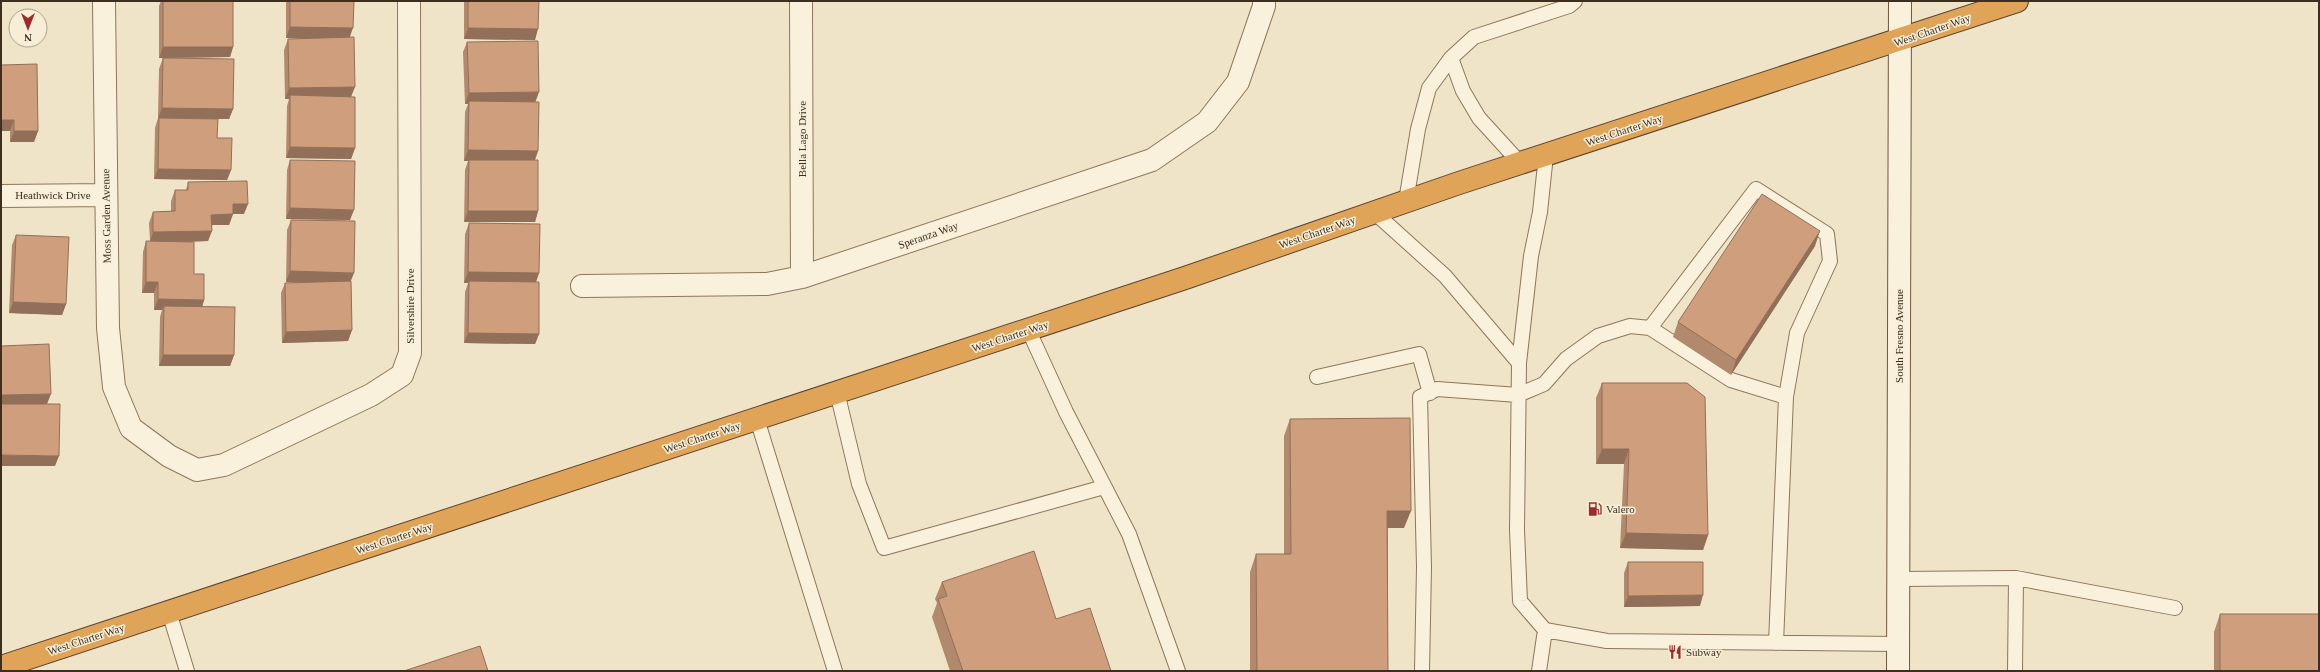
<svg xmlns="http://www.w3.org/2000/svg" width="2320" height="672" font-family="Georgia,serif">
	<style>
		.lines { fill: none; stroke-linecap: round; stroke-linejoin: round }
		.lane-casing { stroke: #8d765c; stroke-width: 16 }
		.street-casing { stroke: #8d765c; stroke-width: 24 }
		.secondary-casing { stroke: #6f573f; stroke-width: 24 }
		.highway-casing { stroke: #5b4430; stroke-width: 24 }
		.lane { stroke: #faf1dc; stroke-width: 14 }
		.street { stroke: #faf1dc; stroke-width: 22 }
		.secondary { stroke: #faf1dc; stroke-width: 22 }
		.highway { stroke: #e0a458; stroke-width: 22 }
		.wall { fill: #b2896c }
		.shaded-wall { fill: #916f58 }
		.building { fill: #cf9f7d; stroke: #916f58 }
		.labels { text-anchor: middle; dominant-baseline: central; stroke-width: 3; stroke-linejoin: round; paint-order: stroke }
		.street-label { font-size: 11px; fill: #3d2e20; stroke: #f7eed8 }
		.poi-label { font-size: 11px; fill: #3d2e20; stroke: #f7eed8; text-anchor: start }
	</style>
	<rect width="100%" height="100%" fill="#f0e4c8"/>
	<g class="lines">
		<defs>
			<path id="lane" d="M1451,58L1474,37L1569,6L1575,1
				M1406,201L1418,129L1429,88L1451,58L1463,91L1479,118L1520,163
				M1374,212L1445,276L1519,363L1531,256L1540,212L1546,155
				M1650,328L1756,189L1827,234L1830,261L1797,333L1786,397
				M1028,329L1066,412L1129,534L1178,671
				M1519,363L1517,530L1520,601L1545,630L1607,641L1898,644
				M1317,377L1419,354L1430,393
				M837,392L859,484L884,548L1104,487
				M757,419L835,671
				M1898,579L2016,578L2175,608
				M169,612L187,671
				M1422,671L1424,567L1420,397L1437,389L1518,395L1544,384L1566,359L1598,336L1630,326L1650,328L1731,380L1786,397L1776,643
				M1539,671L1545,630
				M2015,671L2016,578"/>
			<path id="street" d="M104,1L108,328L114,387L131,428L169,456L197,470L224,465L371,395L402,375L410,353L409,1
				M801,1L802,277
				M1,196L105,195
				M582,286L767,284L802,277L1152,160L1207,122L1238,82L1264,6V1"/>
			<path id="secondary" d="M1898,671L1900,1"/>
			<path id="highway" d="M1,667L1185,278L1459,183L2017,1"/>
		</defs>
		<use href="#lane" class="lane-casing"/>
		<use href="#street" class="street-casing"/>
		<use href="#secondary" class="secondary-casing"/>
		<use href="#highway" class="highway-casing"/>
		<use href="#lane" class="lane"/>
		<use href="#street" class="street"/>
		<use href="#secondary" class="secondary"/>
		<use href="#highway" class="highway"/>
	</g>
	<path class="wall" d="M161,1H163L233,47L230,57L159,58V6Z
		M286,1H354L350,37L351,96L355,148L351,159L286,158L287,106L289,99H285L284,50L288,39L309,38H286Z
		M464,1H539L535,40L464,39Z
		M467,42L535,102L538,151L535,160L538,211L535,222H464L465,170L468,161H464L465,112L468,104H465L463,52Z
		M163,58L233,109L229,119H218L217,138L231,170L227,180L154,179L155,128L158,118L159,69Z
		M1,65L38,131L34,142H10V131H1Z
		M290,160L350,220L286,219L287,170Z
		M188,182L244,214H233L229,225H212L208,241L190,242L194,274L204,300L202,307L234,355L230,366H159L160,317L162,310H154V293H142L143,252L146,241H150L149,223L153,212L171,211V201L175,190H186Z
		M291,220L351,281L352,330L348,341L282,343L281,293L285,283L304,282H286L287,230Z
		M469,223L539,273L536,282L539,334L535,344L464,343L465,292L468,283H464L465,234Z
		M16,235L66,304L62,315L9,313L12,245Z
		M1815,246L1731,375L1673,337L1678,322Z
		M1602,383L1708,535L1703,550L1620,548L1624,464H1596V398Z
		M1290,419L1404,528H1388V671H1250V572L1256,554H1284V436Z
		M1628,562L1700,606L1624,607V573Z
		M942,582L1056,619L1111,671H950L932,617L937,603L935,599Z
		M2220,614L2319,671H2214V632Z"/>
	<path class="shaded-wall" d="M290,27L353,28L349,39L286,38Z
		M468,28L538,29L535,40L464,39Z
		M163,47H233L230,57L159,58Z
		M355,87L351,97L290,95L289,99H285L289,88Z
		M539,92L535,103L469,101L468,104H465L469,93Z
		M162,108L233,109L229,119L158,118Z
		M1,120H14L10,131H1Z
		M14,131H38L34,142H10Z
		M290,147L355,148L351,159L286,158Z
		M468,150L538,151L534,162L469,160L468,161H464Z
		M158,169L231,170L227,180L154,179Z
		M233,204H248L244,214H233L229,225H208L211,215Z
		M290,208L354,210L350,220L286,219Z
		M468,211H538L535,222H464Z
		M212,231L208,241L150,242L153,232Z
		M1820,231L1815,246L1731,375L1736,360Z
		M290,271L354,273L350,283L286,282Z
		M468,272L539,273L535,284L469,281L468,283H464Z
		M146,282H158L154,293H142Z
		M158,299L204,300L201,311L164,306L162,310H154Z
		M13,302L66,304L62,315L9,313Z
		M352,330L348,341L282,343L286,332Z
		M468,333L539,334L535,344L464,343Z
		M163,355H234L230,366H159Z
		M51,394L47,404L1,406V395Z
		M1602,449H1629L1624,464H1596Z
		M1,455L59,456L55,466H1Z
		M1387,511H1411L1404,528H1381Z
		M1626,533L1708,535L1703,550L1620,548Z
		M1703,595L1700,606L1624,607L1628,596Z"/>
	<path class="building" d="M163,1H233V47H163Z
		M290,1H354L353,28L290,27Z
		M468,1H539L538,29L468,28Z
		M354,37L355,87L289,88L288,39Z
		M538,41L539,92L469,93L467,42Z
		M163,58L234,59L233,109L162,108Z
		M37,64L38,131H14V120H1V65Z
		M290,95L355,97V148L290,147Z
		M469,101L539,102L538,151L468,150Z
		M159,118L218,119L217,138H232L231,170L158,169Z
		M290,160L355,161L354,210L290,208Z
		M469,160H538V211H468Z
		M247,181L248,204H233V214L211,215L212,231L153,232V212L175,211V190H188V182Z
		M1762,194L1820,231L1736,360L1678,322Z
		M291,220L355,221L354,273L290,271Z
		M469,223L540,224L539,273L468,272Z
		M16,235L69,237L66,304L13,302Z
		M146,241L194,242V274H204V300L158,299V282H146Z
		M351,281L352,330L286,332L285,283Z
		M469,281L539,282V334L468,333Z
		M164,306L235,307L234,355H163Z
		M49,344L51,394L1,395V346Z
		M1602,383H1687L1705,397L1708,535L1626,533L1629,449H1602Z
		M1,404H60L59,456L1,455Z
		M1410,418L1411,511H1387L1388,671H1257L1256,554H1291L1290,419Z
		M1034,551L1056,619L1090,608L1111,671H963L938,599L947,596L942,582Z
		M1628,562H1703V595L1628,596Z
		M2220,614H2319V671H2220Z
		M480,646L488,671H404Z"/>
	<defs>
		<symbol id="fuel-bare" viewBox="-9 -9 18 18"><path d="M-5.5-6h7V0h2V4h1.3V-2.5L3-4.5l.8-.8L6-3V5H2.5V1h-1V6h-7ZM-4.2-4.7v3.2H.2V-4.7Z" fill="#9e2a2b" stroke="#f7eed8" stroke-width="2.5" paint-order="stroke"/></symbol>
		<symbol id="restaurant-bare" viewBox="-9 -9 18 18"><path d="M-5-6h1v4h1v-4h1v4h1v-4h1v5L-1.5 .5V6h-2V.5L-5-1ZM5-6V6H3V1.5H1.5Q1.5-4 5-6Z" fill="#9e2a2b" stroke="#f7eed8" stroke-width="2.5" paint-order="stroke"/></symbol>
	</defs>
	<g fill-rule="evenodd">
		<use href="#fuel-bare" x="1585" y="499" width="20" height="20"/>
		<use href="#restaurant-bare" x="1665" y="642" width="20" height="20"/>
	</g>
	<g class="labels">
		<g class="street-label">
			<text transform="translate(1932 30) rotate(-19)">West Charter Way</text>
			<text transform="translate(1624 130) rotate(-18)">West Charter Way</text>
			<text transform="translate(802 139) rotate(-90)">Bella Lago Drive</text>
			<text x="53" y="195">Heathwick Drive</text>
			<text transform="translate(106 216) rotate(-91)">Moss Garden Avenue</text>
			<text transform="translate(1317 232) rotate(-19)">West Charter Way</text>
			<text transform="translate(928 235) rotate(-19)">Speranza Way</text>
			<text transform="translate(410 306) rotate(-90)">Silvershire Drive</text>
			<text transform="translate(1010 336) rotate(-18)">West Charter Way</text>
			<text transform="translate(1899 336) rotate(-90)">South Fresno Avenue</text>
			<text transform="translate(702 437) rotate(-18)">West Charter Way</text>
			<text transform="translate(394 538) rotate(-18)">West Charter Way</text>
			<text transform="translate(86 639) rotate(-18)">West Charter Way</text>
		</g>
		<g class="poi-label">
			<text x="1606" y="509">Valero</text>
			<text x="1686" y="652">Subway</text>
		</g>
	</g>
	<rect width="2320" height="672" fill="none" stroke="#3d2e20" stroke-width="4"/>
	<g transform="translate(28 28) rotate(180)"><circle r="19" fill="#f7eed8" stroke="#ada18e"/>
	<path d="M0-3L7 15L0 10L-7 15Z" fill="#9e2a2b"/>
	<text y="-6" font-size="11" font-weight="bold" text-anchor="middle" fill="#3d2e20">N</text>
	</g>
</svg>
